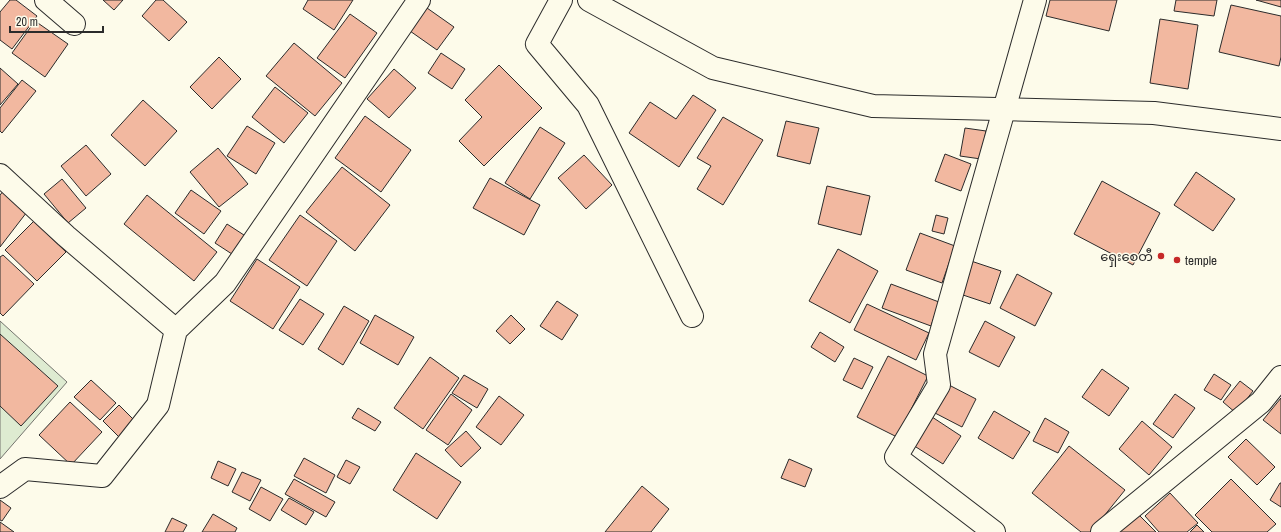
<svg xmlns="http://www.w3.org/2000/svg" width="1281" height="532" font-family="'Archivo Narrow','Noto Sans Myanmar',sans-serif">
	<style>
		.green { fill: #deebd1; stroke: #74746e }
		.building { fill: #f2b8a0; stroke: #2b2b2b }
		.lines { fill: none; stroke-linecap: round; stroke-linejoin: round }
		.street-casing { stroke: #2b2b2b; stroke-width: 24 }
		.secondary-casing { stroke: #2b2b2b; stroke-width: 24 }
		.street { stroke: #fdfbea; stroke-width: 22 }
		.secondary { stroke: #fdfbea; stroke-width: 22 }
		.poi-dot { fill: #c62828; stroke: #fdfbea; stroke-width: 1.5 }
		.labels { text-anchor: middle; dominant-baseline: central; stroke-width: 3; stroke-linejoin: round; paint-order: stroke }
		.poi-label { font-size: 13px; fill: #2b2b2b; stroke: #fdfbea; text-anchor: end }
	</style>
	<rect width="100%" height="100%" fill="#fdfbea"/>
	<path class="green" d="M0,321L67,382L0,459Z"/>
	<path class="building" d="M10,0H16L37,16L12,49L0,40V12Z
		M103,0H123L114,10Z
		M156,0H163L187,22L169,41L142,16Z
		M308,0H353L334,30L303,9Z
		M1050,0H1117L1109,31L1046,16Z
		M1176,0H1217L1214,16L1174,11Z
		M1256,0H1281V7Z
		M1231,5L1281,16V57L1279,66L1219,52Z
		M427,8L454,27L437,50L410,31Z
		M350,14L377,33L345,78L317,58Z
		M1160,19L1198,25L1188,89L1150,83Z
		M35,21L68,44L45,77L12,53Z
		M294,43L342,83L315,116L266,76Z
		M441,53L465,69L452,89L428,73Z
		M219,57L241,79L212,109L190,87Z
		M499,65L542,108L484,166L459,141L482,117L465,100Z
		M0,68L18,84L0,105Z
		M394,69L416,88L389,118L367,99Z
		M22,80L36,91L2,133L0,131V108Z
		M275,87L308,113L284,143L252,117Z
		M693,95L716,110L679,167L629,133L650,102L676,119Z
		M143,100L177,131L145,166L111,135Z
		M365,116L411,150L381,192L335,158Z
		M723,117L763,140L723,205L697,189L711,166L697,158Z
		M786,121L819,128L810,164L777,156Z
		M247,126L275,143L256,174L227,156Z
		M540,127L565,143L530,199L505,183Z
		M965,128L986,131L981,159L960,156Z
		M86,145L111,174L86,196L61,166Z
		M218,148L248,184L219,207L190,172Z
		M945,154L971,164L961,191L935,181Z
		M584,155L612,185L586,209L558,178Z
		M342,167L390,205L355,251L306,212Z
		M1196,172L1235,199L1213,231L1174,205Z
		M490,178L540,205L524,235L473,208Z
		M62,179L86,208L68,223L44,194Z
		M1102,181L1160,213L1133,265L1074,234Z
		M827,186L870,196L861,235L818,224Z
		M5,189L30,208L0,247V195Z
		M191,190L221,211L204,234L175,213Z
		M147,195L217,252L194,281L124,224Z
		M300,215L337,241L307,286L269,260Z
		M936,215L948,218L944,234L932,231Z
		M34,221L66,252L37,281L5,250Z
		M227,224L247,237L235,256L215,243Z
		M920,233L955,246L942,283L906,270Z
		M838,249L878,271L850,323L809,301Z
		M3,255L34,284L3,316L0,313V257Z
		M257,259L300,287L273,329L230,301Z
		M971,261L1001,271L990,304L960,294Z
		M1017,274L1052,293L1035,326L1000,308Z
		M891,284L939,302L931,326L882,308Z
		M300,299L324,314L303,345L279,330Z
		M557,301L578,315L562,340L540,326Z
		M867,304L929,333L916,360L854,330Z
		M344,306L369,321L343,365L318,349Z
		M375,315L414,337L398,365L360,343Z
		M511,315L525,329L510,344L496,331Z
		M985,321L1015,337L999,367L969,352Z
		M820,332L844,347L835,362L811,347Z
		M0,334L58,386L21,426L0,406Z
		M888,356L928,376L897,437L857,417Z
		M430,357L459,378L423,429L394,408Z
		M854,358L873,367L862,389L843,380Z
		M1102,369L1129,388L1109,416L1082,397Z
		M1214,374L1231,385L1221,400L1204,390Z
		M464,375L488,389L477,408L452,393Z
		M91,380L116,403L100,420L74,397Z
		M1240,381L1253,391L1236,413L1223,402Z
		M949,385L976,399L962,427L935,413Z
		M451,394L472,410L448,445L426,430Z
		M1175,394L1195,408L1173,438L1153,424Z
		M499,396L524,415L501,445L476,427Z
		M1281,398V434L1263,420Z
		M70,402L102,432L71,465L39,435Z
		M119,405L139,425L123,441L103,421Z
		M358,408L381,422L375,431L352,418Z
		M994,411L1030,432L1013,459L978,438Z
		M926,413L961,436L943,464L908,442Z
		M1045,418L1069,432L1058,453L1033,441Z
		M1142,421L1172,447L1149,475L1119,449Z
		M466,431L481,448L461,467L445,450Z
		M1246,439L1275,467L1257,485L1228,457Z
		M1069,446L1125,490L1091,532H1081L1032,493Z
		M416,453L461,482L437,519L393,490Z
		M304,458L335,475L326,493L294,476Z
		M789,459L812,469L805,487L781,478Z
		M346,460L360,467L350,484L337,477Z
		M218,461L236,469L228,486L211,478Z
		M242,472L261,480L250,501L232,492Z
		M294,479L335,502L326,517L285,494Z
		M1231,479L1276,524L1267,532H1212L1195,515Z
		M1280,483H1281V507L1270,500Z
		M642,486L669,509L651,532H605Z
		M261,487L283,499L270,521L249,509Z
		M1170,493L1198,523L1187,532H1159L1145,516Z
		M289,498L314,512L306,525L281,510Z
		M0,500L11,508L2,521L0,520Z
		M1135,511L1156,532H1114Z
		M213,514L237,528L235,532H202Z
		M172,518L187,525L183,532H165Z
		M0,522L14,532H0Z
		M1197,525L1204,532H1190Z"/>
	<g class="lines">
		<defs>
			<path id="street" d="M46,0L74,24
				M561,0L537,44L588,105L692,316
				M0,175L66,236L176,330
				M0,487L25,469L102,476L158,405L176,330L225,283L419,0
				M994,532L896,457L939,385L935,354L1035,0
				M1102,532L1261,402L1281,377"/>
			<path id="secondary" d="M589,0L713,68L873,106L1154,113L1281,129"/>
		</defs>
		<use href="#street" class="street-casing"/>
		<use href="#secondary" class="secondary-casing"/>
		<use href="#street" class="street"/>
		<use href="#secondary" class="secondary"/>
	</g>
	<g class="poi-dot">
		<circle cx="1161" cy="256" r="4"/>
		<circle cx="1177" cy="260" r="4"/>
	</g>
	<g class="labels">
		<g class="poi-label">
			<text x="1153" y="256">ရှေးစေတီ</text>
			<text x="1185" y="260" text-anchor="start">temple</text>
		</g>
	</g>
	<path d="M10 26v6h93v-6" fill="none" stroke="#2b2b2b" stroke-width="2"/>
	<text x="16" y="26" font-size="12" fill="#2b2b2b" stroke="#fdfbea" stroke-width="3" paint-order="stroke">20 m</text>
</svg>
